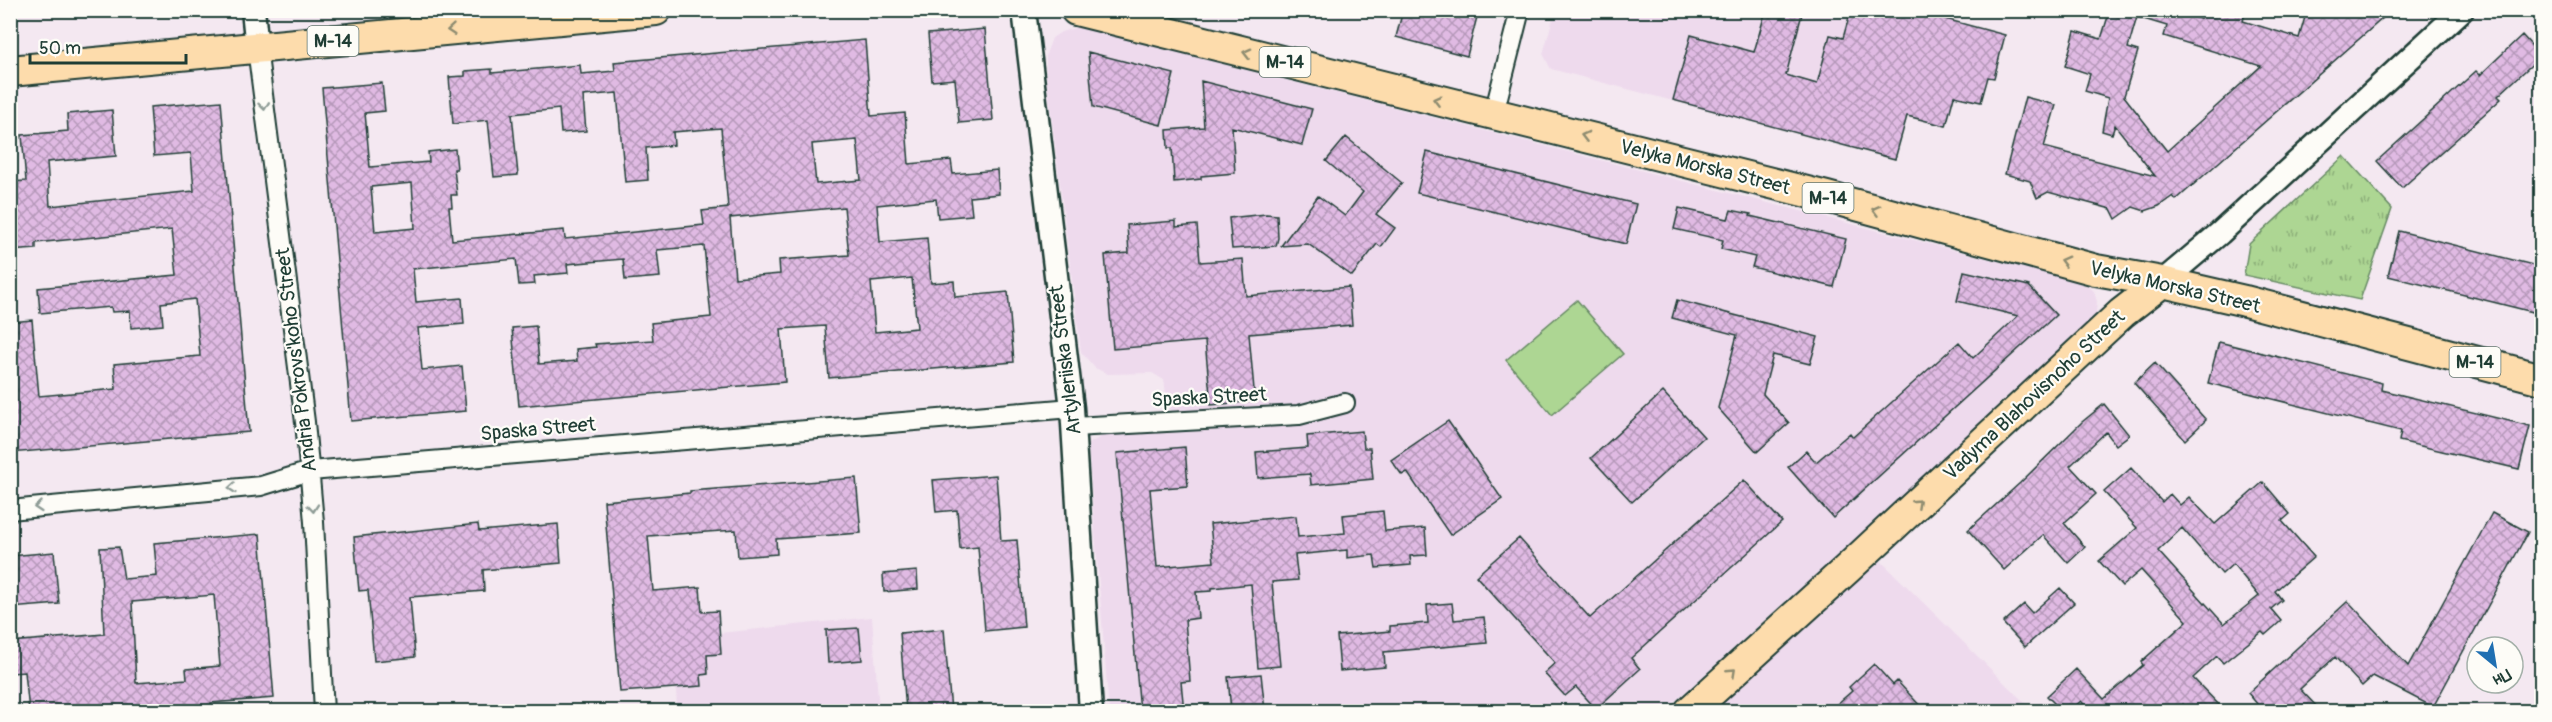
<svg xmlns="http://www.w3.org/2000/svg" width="2552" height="722" font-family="Pangolin,sans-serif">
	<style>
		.built { fill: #eedaed }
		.park { fill: url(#park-tufts); stroke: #668a64; stroke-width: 1.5 }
		.pitch { fill: #add693; stroke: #668a64; stroke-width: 1.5 }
		.building { fill: url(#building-cross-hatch); stroke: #1f3d34; stroke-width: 1.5; fill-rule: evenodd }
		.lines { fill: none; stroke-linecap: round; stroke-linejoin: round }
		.minor-casing { stroke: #1f3d34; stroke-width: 22 }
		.tertiary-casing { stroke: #1f3d34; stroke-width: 27 }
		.trunk-casing { stroke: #1f3d34; stroke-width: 34 }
		.minor { stroke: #fdfcf7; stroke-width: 18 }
		.tertiary { stroke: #fdfcf7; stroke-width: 22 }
		.trunk { stroke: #fddcac; stroke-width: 30 }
		.oneway { stroke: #8e8c70 }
		.oneway2 { stroke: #8e9c96 }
		.labels { text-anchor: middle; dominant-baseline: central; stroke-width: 4.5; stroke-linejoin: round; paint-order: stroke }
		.shield { fill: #fdfcf7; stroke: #62766e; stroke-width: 1.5 }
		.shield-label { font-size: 18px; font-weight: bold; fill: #1f3d34 }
		.street-label { font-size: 20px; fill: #1f3d34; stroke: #fdfcf7 }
	</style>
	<defs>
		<pattern id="park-tufts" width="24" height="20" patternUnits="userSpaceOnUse" patternTransform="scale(1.5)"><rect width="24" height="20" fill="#add693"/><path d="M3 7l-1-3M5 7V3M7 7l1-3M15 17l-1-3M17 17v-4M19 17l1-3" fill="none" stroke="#8caf79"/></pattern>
		<pattern id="building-cross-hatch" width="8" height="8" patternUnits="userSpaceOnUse" patternTransform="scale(1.5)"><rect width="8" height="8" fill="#e0bae3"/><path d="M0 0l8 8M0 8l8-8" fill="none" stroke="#b598b9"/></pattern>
	</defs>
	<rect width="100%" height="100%" fill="#f4e8f1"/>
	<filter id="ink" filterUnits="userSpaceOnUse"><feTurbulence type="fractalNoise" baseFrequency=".0167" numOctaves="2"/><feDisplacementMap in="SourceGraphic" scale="12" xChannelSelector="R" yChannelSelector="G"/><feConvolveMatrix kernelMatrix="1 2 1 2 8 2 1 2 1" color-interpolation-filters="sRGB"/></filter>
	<g filter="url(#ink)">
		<path class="built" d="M1555,11H1935L1895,159L1551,69L1543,54Z
			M1078,27L2071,280L2088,286L2094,291L2097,302L2096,314L2087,330L1664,711H1109L1088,444L1103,436L1175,431L1174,413L1168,407L1164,380L1152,373L1108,374L1095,368L1081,352L1046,73V54L1052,38L1061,32Z
			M1880,560L2033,711L1713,712L1814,618Z
			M872,617L879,711H677L676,688L702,686L701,675L708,674L707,655L721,653L720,633Z"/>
		<path class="park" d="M2344,156L2392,209L2360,300L2244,275L2249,244Z"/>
		<path class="pitch" d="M1577,300L1623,354L1552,415L1506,360Z"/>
		<path class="building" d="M1403,10H1468L1478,13L1467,56L1396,37Z
			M1766,10H1803L1786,75L1817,84L1830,35L1843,38L1851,10H1935L1934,16L2005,35L1994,78L1988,77L1981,102L1954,96L1946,126L1907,116L1895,159L1673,100L1691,35L1754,52Z
			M2110,10H2169L2200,19L2202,10H2246L2243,21L2299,38L2307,10H2392L2176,200L2173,196L2159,206L2145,211L2133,207L2116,219L2111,209L2048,192L2037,198L2030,181L2005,174L2025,97L2056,105L2044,147L2155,176L2115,125L2112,134L2102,131L2108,98L2085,91L2090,74L2065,66L2075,31L2101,39ZM2137,17L2167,26L2164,36L2261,66L2167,151L2124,96L2138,51L2128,48Z
			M985,29L993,120L959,123L955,79L932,81L928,34Z
			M2522,35L2541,56L2498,96L2501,99L2402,188L2377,161L2476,71L2480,75Z
			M865,40L871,116L905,113L909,164L951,160L953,174L997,170L999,194L970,197L972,215L938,218L936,199L877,205L880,242L927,238L931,283L954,281L955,297L1008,292L1014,362L829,378L825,326L781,329L785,382L519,406L512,328L536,326L539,364L577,361L576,349L596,347L595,344L653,340L651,323L711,317L704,246L657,250L660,277L625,280L623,259L567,264L568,273L534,276L535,284L519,285L516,259L413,269L416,302L462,298L464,324L418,328L422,370L462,366L466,411L351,421L322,88L382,83L385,111L365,113L370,167L429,162L428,152L455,149L457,169H454L457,195H451L452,207H449L452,240L564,230L565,239L704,225L702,211L728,208L721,128L673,132L674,145L646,148L648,180L625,182L617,93L583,96L586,131L561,133L559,109L512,114L518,175L494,177L488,120L453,124L449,77L465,76V71L492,69V73L580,65L581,74L615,71L614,62ZM857,140L861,180L816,184L812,144ZM412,183L415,228L375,232L371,187ZM844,207L849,255L779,260L780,274L735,278L730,218ZM912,278L917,328L875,332L871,282Z
			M1088,52L1174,74L1161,125L1093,107Z
			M1201,81L1312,109L1302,145L1232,127L1235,173L1201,176V179L1174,182L1172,148H1168L1167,130L1204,127Z
			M221,101L249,432L10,453V322L32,320L39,396L116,389L114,364L200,356L195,299L161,303L163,325L131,328L130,311L112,312L111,307L40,313L38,288L177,275L172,229L36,243V249L10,251V182L26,181L22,135L68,131L67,114L112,110L116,156L47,162L50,206L194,191L191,153L154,156L150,107Z
			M1346,137L1402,183L1376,214L1395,228L1381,247L1377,244L1352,276L1308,244L1281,246L1318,196L1345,216L1363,192L1326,161Z
			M1427,152L1636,204L1626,244L1417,193Z
			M1679,208L1728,219L1731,210L1751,214L1750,216L1846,239L1834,287L1752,267L1755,257L1721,249L1723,240L1674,229Z
			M1266,214L1277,215L1278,238L1276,246L1232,249L1229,218Z
			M1176,221V227L1197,225L1200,262L1243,259L1246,296L1349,287L1352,325L1249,334L1255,401L1211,405L1205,341L1113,349L1105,255L1129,253L1127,225Z
			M2399,231L2541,267V314L2388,276Z
			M1964,271L2029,286L2056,315L1833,518L1788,467L1806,451L1816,462L1850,433L1853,437L1959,342L1973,358L2018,316L1957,301Z
			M1677,300L1818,337L1810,364L1773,355L1763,394L1789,423L1757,452L1718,408L1737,335L1672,318Z
			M2219,342L2382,383L2381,390L2530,426L2519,469L2399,441L2401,431L2208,383Z
			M2155,363L2206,420L2185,440L2134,383Z
			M1663,392L1704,437L1632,502L1591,458Z
			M2104,404L2129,435L2116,445L2106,432L2070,466L2096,494L2064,523L2085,547L2068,563L2043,535L2004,570L1968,530L2020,483L2082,422Z
			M1448,421L1502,499L1450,535L1407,472L1402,475L1391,460Z
			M1362,431L1364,448H1370L1373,479L1311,485L1310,474L1258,478L1256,452L1308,448L1307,436Z
			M1185,447L1188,486L1150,489L1157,567L1214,562L1210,524L1296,516L1298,537L1345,533L1343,515L1383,511L1385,531L1425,528L1427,555L1410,556L1411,565L1376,568L1374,555L1347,558V550L1295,555L1298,580L1272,582L1280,666L1258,668L1251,584L1212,588V591L1196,592L1198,618L1185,620L1190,681L1181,682L1184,711H1140L1117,453Z
			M2131,468L2162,502L2170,494L2180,505L2189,497L2215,524L2263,482L2290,514L2282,521L2314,557L2275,591L2282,600L2271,609L2281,621L2265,635L2262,632L2223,663L2217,656L2193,678L2225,711H2190L2183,704L2176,711H2090L2081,701L2069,711H2062L2047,696L2076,669L2104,699L2143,665L2141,662L2187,621L2141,570L2122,586L2099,561L2137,528L2104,492ZM2182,528L2222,574L2233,564L2259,596L2224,624L2158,551Z
			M996,475L1001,541L1017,540L1024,627L985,631L978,547L960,549L957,510L936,512L933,480Z
			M856,478L861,533L776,539L777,554L738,557L736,530L648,536L653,591L700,587L702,612L718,611L721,654L707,655L708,674L701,675L702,686L620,692L604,501L690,493V491Z
			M1744,480L1782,522L1631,658L1640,669L1596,709L1576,687L1565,696L1544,673L1555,663L1476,576L1519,538L1590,618Z
			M2492,513L2528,532L2433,707L2373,676L2362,686L2335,657L2300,689L2321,711H2263L2248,693L2348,601L2408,666Z
			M478,524L479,531L558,524L561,563L483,570L484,591L410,597L415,657L374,661L368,590L359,591L354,537Z
			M260,534L274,698L211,703L212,711H155L154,706L106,711H29L25,672L10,673V642L104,634L100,548L119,547L124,579L157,576L154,543ZM214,595L220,666L186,669L187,679L136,683L132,602Z
			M54,552L59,604L10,608V556Z
			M917,571L918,589L884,592L883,574Z
			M2060,588L2074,603L2025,647L2003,623L2024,604L2032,613Z
			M1452,603L1454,620L1484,617L1487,643L1384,652L1385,667L1340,671L1337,636L1390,631V626L1428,623L1427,605Z
			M859,628L862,660L828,663L826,630Z
			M944,629L951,711H906L900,633Z
			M1874,664L1893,685L1897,681L1925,711H1829L1852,691L1849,687Z
			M1261,674L1265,711H1231L1228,677Z"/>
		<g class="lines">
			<defs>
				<path id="minor" d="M257,48L305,422L314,522L324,712
					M1494,113L1520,10
					M1073,427L1299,415L1345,403
					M10,510L261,486L310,471L1072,408"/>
				<path id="tertiary" d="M253,10L257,48
					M1024,10L1072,408L1091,712
					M2162,282L2220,233L2462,10"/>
				<path id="trunk" d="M1076,10L1827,197L2096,270L2162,282L2245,301L2542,379
					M10,71L656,10
					M1689,712L1847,569L2122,313L2162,282"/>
			</defs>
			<use href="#minor" class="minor-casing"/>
			<use href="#tertiary" class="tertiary-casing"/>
			<use href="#trunk" class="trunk-casing"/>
			<use href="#minor" class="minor"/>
			<use href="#tertiary" class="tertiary"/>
			<use href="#trunk" class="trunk"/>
		</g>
		<defs><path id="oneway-chevron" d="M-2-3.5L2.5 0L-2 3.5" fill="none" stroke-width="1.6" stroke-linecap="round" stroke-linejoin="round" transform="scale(1.5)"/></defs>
		<g class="oneway">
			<use href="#oneway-chevron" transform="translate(451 30) rotate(175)"/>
			<use href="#oneway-chevron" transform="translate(1247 53) rotate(-166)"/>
			<use href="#oneway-chevron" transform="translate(1437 100) rotate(-166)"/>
			<use href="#oneway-chevron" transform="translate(1585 136) rotate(-166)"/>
			<use href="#oneway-chevron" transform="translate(1876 210) rotate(-165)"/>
			<use href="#oneway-chevron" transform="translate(2064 261) rotate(-165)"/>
			<use href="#oneway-chevron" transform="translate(1917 503) rotate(-43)"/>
			<use href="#oneway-chevron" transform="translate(1732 672) rotate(-43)"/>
		</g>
		<g class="oneway2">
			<use href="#oneway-chevron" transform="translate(264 106) rotate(83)"/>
			<use href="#oneway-chevron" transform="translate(232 488) rotate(175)"/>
			<use href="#oneway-chevron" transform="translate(38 507) rotate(175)"/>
			<use href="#oneway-chevron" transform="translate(313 508) rotate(85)"/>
		</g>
	</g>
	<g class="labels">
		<g class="shield">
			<rect x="307.5" y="26" width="51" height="30" rx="4.5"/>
			<rect x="1259.5" y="47" width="51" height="30" rx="4.5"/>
			<rect x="1802.5" y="183" width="51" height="30" rx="4.5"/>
			<rect x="2449.5" y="347" width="51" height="30" rx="4.5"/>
		</g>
		<g class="shield-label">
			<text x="333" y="41">М-14</text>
			<text x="1285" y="62">М-14</text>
			<text x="1828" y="198">М-14</text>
			<text x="2475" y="362">М-14</text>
		</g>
		<g class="street-label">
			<text transform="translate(1705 167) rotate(14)">Velyka Morska Street</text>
			<text transform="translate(2175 287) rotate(13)">Velyka Morska Street</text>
			<text transform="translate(296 360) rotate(-97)">Andria Pokrovs'koho Street</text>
			<text transform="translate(1065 360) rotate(-97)">Artyleriiska Street</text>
			<text transform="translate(2034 395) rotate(-43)">Vadyma Blahovisnoho Street</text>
			<text transform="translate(1209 397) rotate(-3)">Spaska Street</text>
			<text transform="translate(538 429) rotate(-5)">Spaska Street</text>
		</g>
	</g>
	<rect width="2552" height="722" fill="none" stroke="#fdfcf7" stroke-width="36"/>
	<rect x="18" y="18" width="2516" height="686" fill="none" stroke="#1f3d34" stroke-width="2" filter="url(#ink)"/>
	<g transform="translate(2495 665) rotate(150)"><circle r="28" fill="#fdfcf7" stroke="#a4b0a9" stroke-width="1.5"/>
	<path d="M0-4.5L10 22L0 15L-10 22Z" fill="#1f6fb2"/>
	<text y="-9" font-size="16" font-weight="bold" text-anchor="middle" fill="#1f3d34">Пн</text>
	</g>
	<path d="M30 54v9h156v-9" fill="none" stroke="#1f3d34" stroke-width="3"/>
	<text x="39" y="54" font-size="18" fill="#1f3d34" stroke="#fdfcf7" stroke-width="4.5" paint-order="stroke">50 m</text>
</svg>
